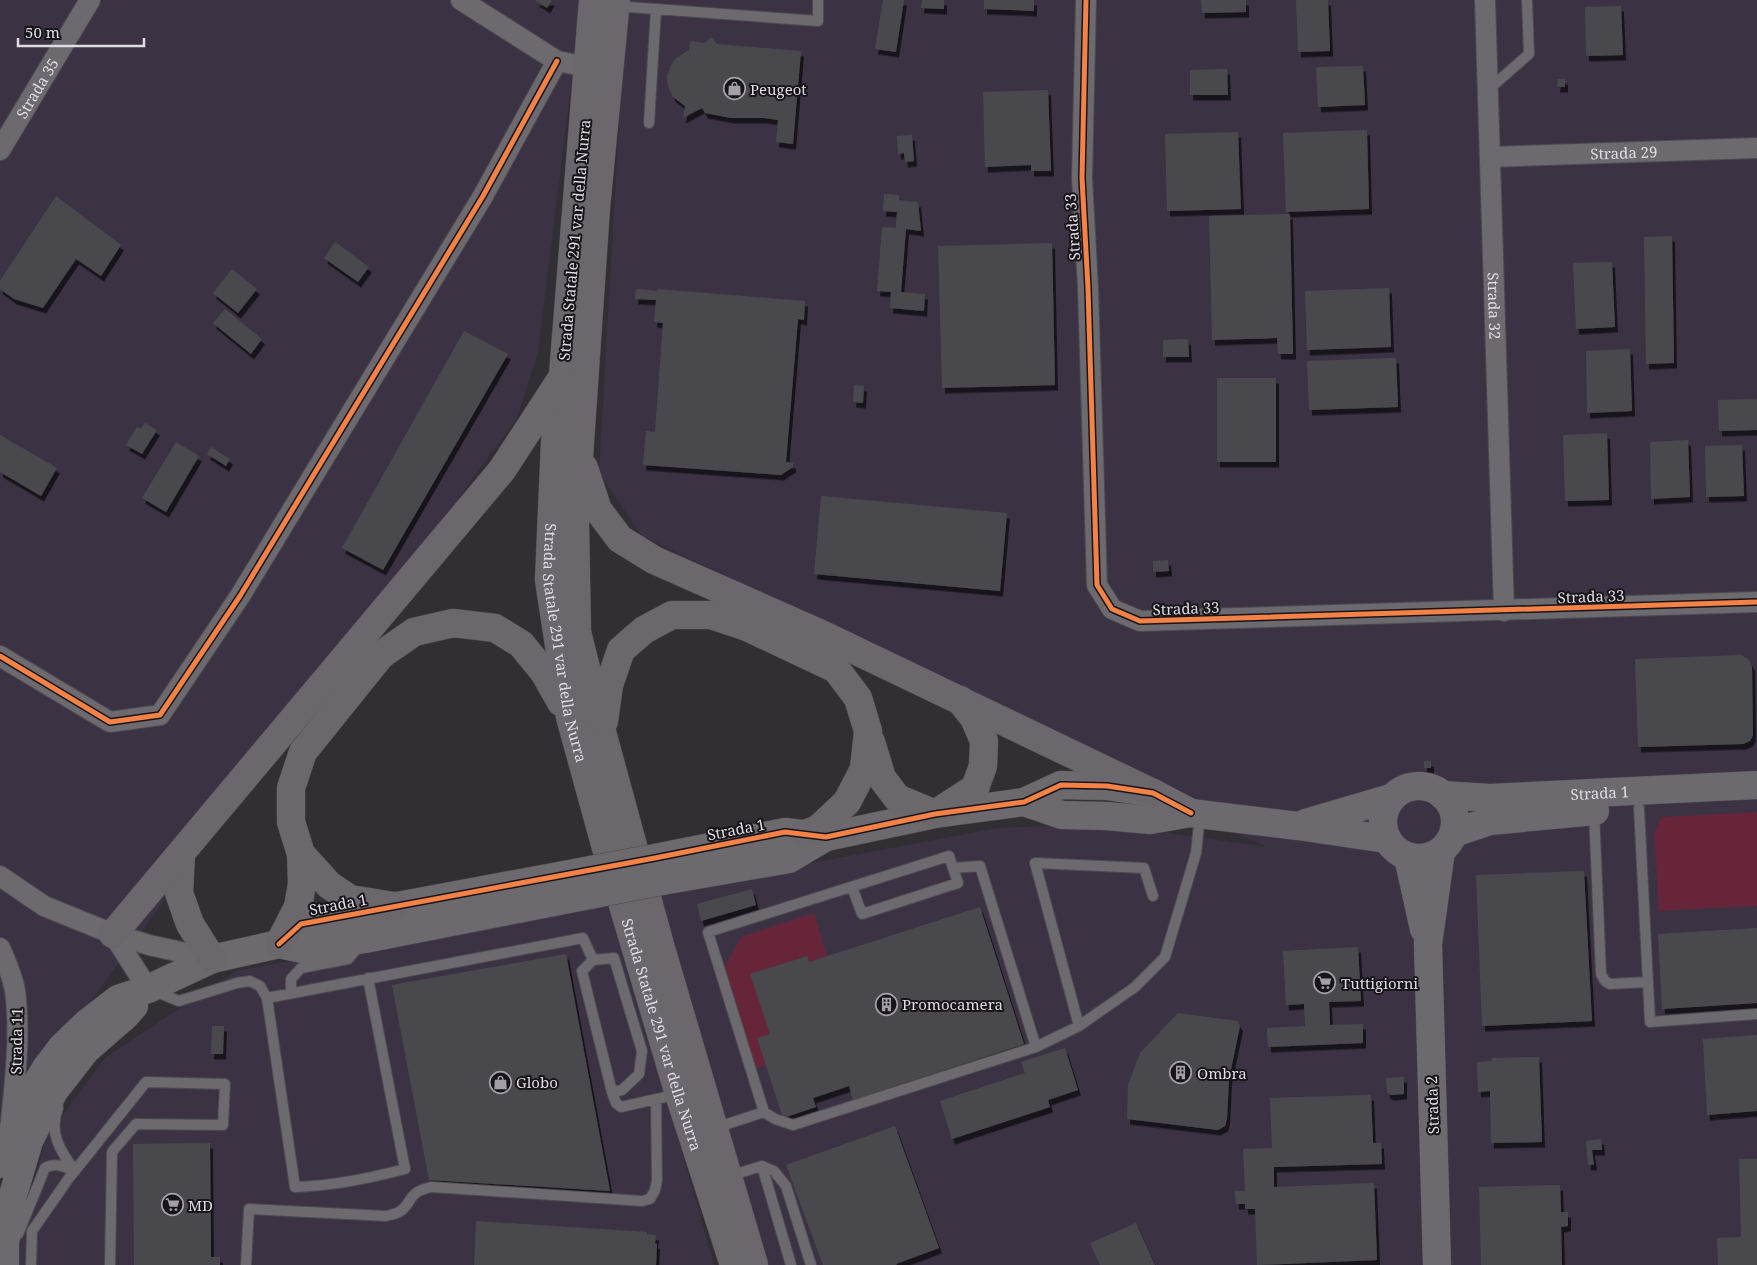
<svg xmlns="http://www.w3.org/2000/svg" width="1757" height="1265" font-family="'Noto Serif',serif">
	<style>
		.built { fill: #3b3343 }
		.green { fill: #67253a }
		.building { fill: #4a494e; filter: url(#shadow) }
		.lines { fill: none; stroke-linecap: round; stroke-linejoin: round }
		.lane-casing { stroke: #4d4b50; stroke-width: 12 }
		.street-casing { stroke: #4d4b50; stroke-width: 22 }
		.secondary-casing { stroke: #4d4b50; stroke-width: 29 }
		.primary-casing { stroke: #4d4b50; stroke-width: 29 }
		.lane { stroke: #6c6a6e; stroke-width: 10 }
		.street { stroke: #6c6a6e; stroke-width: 20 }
		.secondary { stroke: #6c6a6e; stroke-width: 28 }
		.primary { stroke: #6c666d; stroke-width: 28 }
		.secondary-bridge-casing { stroke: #4d4b50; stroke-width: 29; stroke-linecap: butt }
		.secondary-bridge { stroke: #6c6a6e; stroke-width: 28 }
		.cycleway-casing { stroke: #18151a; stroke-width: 8 }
		.cycleway { stroke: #f48246; stroke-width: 5 }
		.labels { text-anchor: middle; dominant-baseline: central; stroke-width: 4; stroke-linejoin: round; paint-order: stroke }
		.street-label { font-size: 15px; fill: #dfdce3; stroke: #18151a }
		.poi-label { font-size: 15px; fill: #dfdce3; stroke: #18151a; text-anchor: start }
	</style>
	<defs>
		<filter id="shadow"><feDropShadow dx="3" dy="5.5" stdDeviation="0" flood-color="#0009"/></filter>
	</defs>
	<rect width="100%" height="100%" fill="#312f34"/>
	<path class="built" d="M0,0H579L576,45L538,352L517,418L0,1125Z
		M628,0H1757V1265H763L654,893L997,828L1103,824L1267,847L1191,813L724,575L642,536L599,473L625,19Z
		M611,901L714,1265H10L46,1138L105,1058L236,971Z"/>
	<path class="green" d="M1757,812V906L1659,911L1654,833L1662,817Z
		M814,913L827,956L809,962L806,956L750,974L770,1034L757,1038L766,1065L755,1069L723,970L741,937Z"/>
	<path class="building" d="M535,0H552L547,8Z
		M883,0H904L896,52L875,49Z
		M922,0H944V9L921,8Z
		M984,0H1034V11L984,9Z
		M1201,0H1246V12L1202,13Z
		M1296,0H1328L1330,51L1298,52Z
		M1621,6L1623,55L1586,56L1585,7Z
		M711,37L717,44L801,51L793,144L776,142L778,120L764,118H731L705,113L702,108L683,118L685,106L673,97L668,86L667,76L670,67L675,59L689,50L690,41L705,43Z
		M1363,66L1365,105L1318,107L1316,67Z
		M1227,69L1228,95H1190V70Z
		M1558,79H1565V87H1557Z
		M1048,90L1051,171H1031V165L985,167L983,92Z
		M1367,130L1369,209L1286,212L1283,133Z
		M1238,132L1241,209L1167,211L1165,134Z
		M912,135L914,161L905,162L904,153L898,154L897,136Z
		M884,194L899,195V200L918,202L921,231L906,229L901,292L925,294L924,311L890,308L891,292L877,291L882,227L896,228L897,212L883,211Z
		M56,196L121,245L101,276L76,259L43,308L14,299L0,289V281Z
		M1290,214L1293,354H1278L1277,338L1212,340L1209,216Z
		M1672,236L1674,363L1646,364L1644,237Z
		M335,242L369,267L358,282L324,258Z
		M1052,243L1055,385L942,388L938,246Z
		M1612,262L1615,327L1576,329L1573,263Z
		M232,269L257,289L238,313L213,293Z
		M1389,288L1391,347L1307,350L1305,291Z
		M636,289L657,291V289L805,301L804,320L798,319L786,462L793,463V467L781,475L643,465L646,431L655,432L663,323L654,322L656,300L635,299Z
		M225,309L262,339L251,354L213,323Z
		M464,331L508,354L383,570L342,548Z
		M1188,339L1189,357H1163V340Z
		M1630,349L1632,411L1587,413L1586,351Z
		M1396,358L1398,407L1309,410L1307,361Z
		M1217,378H1276V462H1217Z
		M854,385L864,386L863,403L853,402Z
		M1757,399V430L1719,431L1718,400Z
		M145,423L157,430L142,454L126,445L137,427L141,429Z
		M1607,433L1609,500L1565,501L1563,435Z
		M0,435L57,468L41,496L0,472Z
		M1688,440L1690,497L1651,499L1650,442Z
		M176,442L199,456L166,512L142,498Z
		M1742,445L1744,496L1706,497L1705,446Z
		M211,447L230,459L226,466L207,454Z
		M821,496L1007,513L1000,591L814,574Z
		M1168,560L1169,571L1153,572V561Z
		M1742,655L1749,660L1752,666L1753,735L1750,741L1743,744L1638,747L1635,659Z
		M1424,761H1431V768H1424Z
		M1584,871L1592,1021L1482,1026L1476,875Z
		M752,889L756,905L701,921L697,904Z
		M980,907L1024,1044L853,1100L849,1086L813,1098L816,1107L783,1118L757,1038L770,1034L750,974L807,956L809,962Z
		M1757,928V1003L1662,1009L1658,934Z
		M1358,947L1361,1001L1329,1002L1330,1025L1363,1024V1043L1268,1047L1267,1028L1305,1026L1304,1004L1286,1005L1283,951Z
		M566,954L610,1191L429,1180L392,985Z
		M1178,1013L1237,1021L1240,1026L1229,1079L1227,1119L1225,1126L1218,1130L1127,1119L1128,1085L1140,1053Z
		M212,1026H224L223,1054H211Z
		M1757,1035V1111L1707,1115L1703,1039Z
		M1065,1048L1078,1090L1048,1100L1050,1107L952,1139L940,1101L1025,1073L1021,1062Z
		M1539,1057L1542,1142L1491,1143L1490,1091L1478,1092L1477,1062L1492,1061V1058Z
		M1404,1077V1094L1391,1095L1387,1093L1386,1078Z
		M1371,1095L1373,1143H1381L1382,1164L1274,1167V1187L1374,1183L1377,1260L1257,1265L1255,1209H1245V1204H1236L1235,1191H1245L1243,1149L1272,1148L1270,1098Z
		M895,1126L939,1248L896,1264L897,1265H823L786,1165Z
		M1601,1139L1602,1150H1592L1594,1165H1588L1586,1141Z
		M210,1143L211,1257H220V1265H134L133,1144Z
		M1739,1159H1757V1265H1718L1717,1238L1741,1237Z
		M1560,1185L1561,1212H1568V1226L1561,1227L1562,1265H1481L1479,1187Z
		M476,1221L647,1232V1234L656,1235L655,1243L657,1244L656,1265H474Z
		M1136,1223L1155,1265H1100L1090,1243Z"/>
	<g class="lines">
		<defs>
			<path id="lane" d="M615,6L818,21V0
				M1488,90L1529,54L1527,0
				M649,123L656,9
				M1639,808L1650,1022L1757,1014
				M1594,812L1601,974L1605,981L1610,984L1648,982
				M953,868L980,866L1036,1047L1079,1026L1135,987L1165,957L1196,853L1200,815
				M593,960L614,958L642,1051L639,1074L622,1090L612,1092
				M154,991L179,1001L237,983L250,981L260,986L267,998L295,1187C333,1186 367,1179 405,1169L368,978
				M291,993V979L301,968L348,959L359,946
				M267,998L583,938L593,960L582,971L612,1092L616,1103L621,1107L679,1094
				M1079,1026L1035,863L1144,868L1153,896
				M58,1108C48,1133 61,1152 75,1171
				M764,1112L775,1119L793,1125L1036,1047
				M715,1128L764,1112L708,932L949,856L958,883L862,914L852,887
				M762,1166L791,1265
				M729,1176L762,1166L774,1171L786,1186L811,1265
				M18,1234L45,1168C55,1162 65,1167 75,1171
				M31,1265L32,1231L69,1178L146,1082L225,1084L223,1125L136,1124L112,1152L110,1265
				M246,1265L249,1209L386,1216C390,1215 395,1214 399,1212C414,1203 405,1193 431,1187L642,1201L650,1199L655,1190L657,1180L656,1100"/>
			<g id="street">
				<path d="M461,0L557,61L588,67"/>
				<path d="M1086,0L1082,178L1088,288L1097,585L1112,609L1140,621L1757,602"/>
				<path id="s1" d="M1485,0L1504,611"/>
				<path id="s2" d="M0,150L90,0"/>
				<path id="s3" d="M1490,157L1757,148"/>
				<path d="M0,656L110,722L160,715L240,596L483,196L557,61"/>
				<path d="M0,876L44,906L113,934L149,945L212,959"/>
				<path d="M113,934L148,989"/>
				<path d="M0,948C7,964 15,982 16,999C20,1040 15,1081 11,1121"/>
			</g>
			<g id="secondary">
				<circle cx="1419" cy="822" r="36"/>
				<path id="s4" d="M1442,795L1490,798L1757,785"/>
				<path d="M1024,802L1062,815L1106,816L1150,820L1191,813L1298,826L1386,839"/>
				<path d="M1306,823L1391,798"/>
				<path d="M1454,833L1490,821L1595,811"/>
				<path d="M1408,857L1424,929"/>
				<path d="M655,858L785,832L826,837L935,814L1024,802L1061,785L1107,786L1153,793L1191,813"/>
				<path d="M662,881L789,859L826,837"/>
				<path d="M279,944L301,924L596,869"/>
				<path d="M0,1164L10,1136L27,1099L46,1068L62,1047L87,1023L118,999L148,989L212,959L279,944L303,949L365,939L605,892"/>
				<path d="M5,1265V1242L13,1195L29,1141L54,1091L86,1050L125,1016L134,1006"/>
				<path d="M1437,1265L1428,944L1441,851"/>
			</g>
			<g id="primary">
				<path id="s5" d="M593,0L563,375L555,442L549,580L570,717L606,848L679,1094L734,1265"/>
				<path d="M616,0L596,208L580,442L575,524L577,632L602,732L660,945L754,1265"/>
				<path d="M584,468L598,510L620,539L654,560L819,633L1153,793"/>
				<path d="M604,721L609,685L621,650L644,630L672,615H711L747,627L836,669L858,698L868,731L864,769L847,802L818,829L805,834"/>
				<path d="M871,742L882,778L897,798L935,814L975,788L983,766L984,741L974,718L960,700"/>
				<path d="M181,855L179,893L190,924L212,959"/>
				<path d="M394,906L350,899L329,885L301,854L291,822V788L303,752L381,655L414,632L453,623L495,628L521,644L544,672L561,702"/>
				<path d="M113,934L502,470L560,381"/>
				<path d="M279,944L298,907L302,884L301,854"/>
			</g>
		</defs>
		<use href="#lane" class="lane-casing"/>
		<use href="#street" class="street-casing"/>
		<use href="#secondary" class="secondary-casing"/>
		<use href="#primary" class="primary-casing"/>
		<use href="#lane" class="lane"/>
		<use href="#street" class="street"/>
		<use href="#secondary" class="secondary"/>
		<use href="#primary" class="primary"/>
		<defs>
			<path id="secondary-bridge" d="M596,869L655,858
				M605,892L662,881"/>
		</defs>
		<use href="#secondary-bridge" class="secondary-bridge-casing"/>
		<use href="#secondary-bridge" class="secondary-bridge"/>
		<defs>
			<path id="cycleway" d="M1086,0L1082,178L1088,288L1097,585L1112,609L1140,621L1757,602
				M0,656L110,722L160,715L240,596L483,196L557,61
				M279,944L301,924L655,858L785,832L826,837L935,814L1024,802L1061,785L1107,786L1153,793L1191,813"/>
		</defs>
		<use href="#cycleway" class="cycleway-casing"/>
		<use href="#cycleway" class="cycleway"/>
	</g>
	<defs>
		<symbol id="shop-ring" viewBox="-11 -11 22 22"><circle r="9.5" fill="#18151a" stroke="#a29fa6" stroke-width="1.5"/><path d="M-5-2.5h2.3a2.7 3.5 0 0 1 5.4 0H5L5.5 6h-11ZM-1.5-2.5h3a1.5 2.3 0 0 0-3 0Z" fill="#a29fa6"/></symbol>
		<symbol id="supermarket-ring" viewBox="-11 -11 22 22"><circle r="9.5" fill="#18151a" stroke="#a29fa6" stroke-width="1.5"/><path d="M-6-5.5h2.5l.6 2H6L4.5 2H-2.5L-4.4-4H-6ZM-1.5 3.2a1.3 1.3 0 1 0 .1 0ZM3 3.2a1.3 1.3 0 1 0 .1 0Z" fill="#a29fa6"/></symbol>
		<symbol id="building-ring" viewBox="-11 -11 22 22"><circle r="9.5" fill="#18151a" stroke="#a29fa6" stroke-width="1.5"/><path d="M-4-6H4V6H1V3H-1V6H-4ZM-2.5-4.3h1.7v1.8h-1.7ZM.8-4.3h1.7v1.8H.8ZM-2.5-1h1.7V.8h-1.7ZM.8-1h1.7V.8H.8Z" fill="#a29fa6"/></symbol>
	</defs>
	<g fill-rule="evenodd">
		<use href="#shop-ring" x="722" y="76" width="25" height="25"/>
		<use href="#supermarket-ring" x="1312" y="970" width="25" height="25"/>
		<use href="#building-ring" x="874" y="992" width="25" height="25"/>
		<use href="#building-ring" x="1168" y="1060" width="25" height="25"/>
		<use href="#shop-ring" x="488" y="1070" width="25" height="25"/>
		<use href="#supermarket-ring" x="160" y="1192" width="25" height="25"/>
	</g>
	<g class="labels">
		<g class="street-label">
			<text stroke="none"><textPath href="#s2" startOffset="72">Strada 35</textPath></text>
			<text stroke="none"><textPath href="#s3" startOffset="134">Strada 29</textPath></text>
			<text transform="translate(1072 227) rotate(-94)">Strada 33</text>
			<text transform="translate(574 240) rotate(-85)">Strada Statale 291 var della Nurra</text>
			<text stroke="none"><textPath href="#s1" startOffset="306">Strada 32</textPath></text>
			<text transform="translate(1591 596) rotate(-2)">Strada 33</text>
			<text transform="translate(1186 608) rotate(-2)">Strada 33</text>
			<text stroke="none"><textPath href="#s5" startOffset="646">Strada Statale 291 var della Nurra</textPath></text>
			<text stroke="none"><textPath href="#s4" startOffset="158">Strada 1</textPath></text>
			<text transform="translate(736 829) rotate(-11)">Strada 1</text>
			<text transform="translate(338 904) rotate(-11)">Strada 1</text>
			<text stroke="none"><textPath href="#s5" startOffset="1051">Strada Statale 291 var della Nurra</textPath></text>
			<text transform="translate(16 1041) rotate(-89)">Strada 11</text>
			<text transform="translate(1432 1105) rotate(-92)">Strada 2</text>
		</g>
		<g class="poi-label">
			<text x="750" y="89">Peugeot</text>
			<text x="1341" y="983">Tuttigiorni</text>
			<text x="902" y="1004">Promocamera</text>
			<text x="1197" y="1073">Ombra</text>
			<text x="516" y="1082">Globo</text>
			<text x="188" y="1205">MD</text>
		</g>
	</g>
	<path d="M18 38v8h126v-8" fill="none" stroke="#dfdce3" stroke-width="2.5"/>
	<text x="25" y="38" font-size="15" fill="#dfdce3" stroke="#18151a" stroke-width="4" paint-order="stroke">50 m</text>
</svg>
